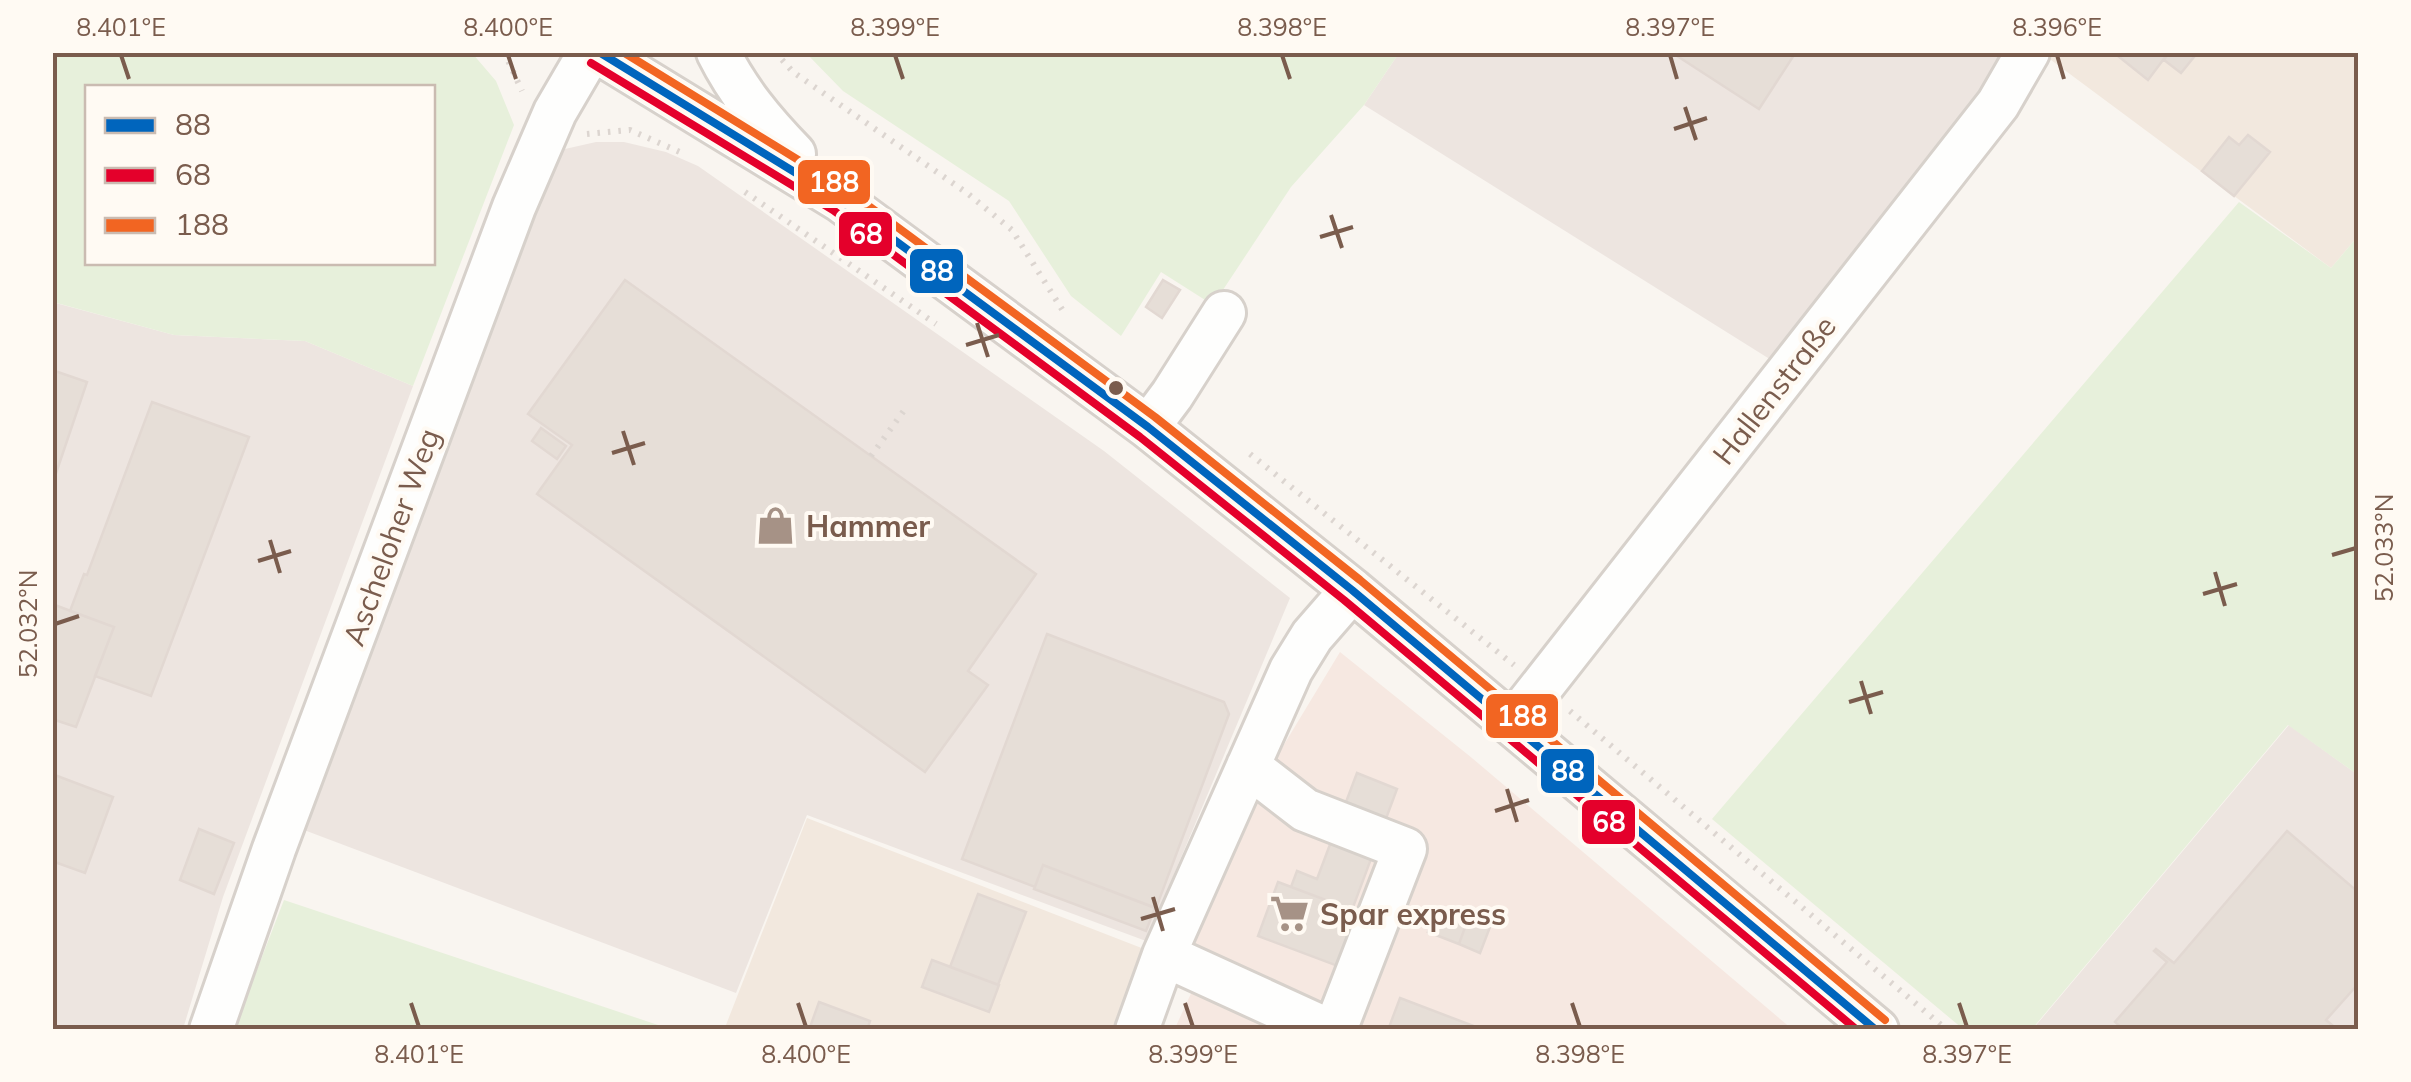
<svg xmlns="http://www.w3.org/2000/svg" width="2411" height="1082" font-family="Mulish,sans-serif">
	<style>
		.residential { fill: #f2e8de }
		.commercial { fill: #f6e8e1 }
		.industrial { fill: #ede5e0 }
		.green { fill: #e7f0db; fill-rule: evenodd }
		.building { fill: #e6ded7; stroke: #e2d8d2; stroke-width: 2.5 }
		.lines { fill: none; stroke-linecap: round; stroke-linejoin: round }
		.minor-casing { stroke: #d7d1cb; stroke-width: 48 }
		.path { stroke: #dcd5d0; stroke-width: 6; stroke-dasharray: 2.5 8; stroke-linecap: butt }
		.minor { stroke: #fefefd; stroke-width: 42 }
		.bus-1-casing { stroke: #fffaf3; stroke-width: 15 }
		.bus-2-casing { stroke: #fffaf3; stroke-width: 15 }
		.bus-3-casing { stroke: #fffaf3; stroke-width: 15 }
		.bus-1 { stroke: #0065bd; stroke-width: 8 }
		.bus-2 { stroke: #e4002b; stroke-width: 8 }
		.bus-3 { stroke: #f26522; stroke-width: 8 }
		.ticks { fill: none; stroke: #7a5c4d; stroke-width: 4 }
		.bus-dot { fill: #7a5c4d; stroke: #fffaf3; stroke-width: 4 }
		.labels { text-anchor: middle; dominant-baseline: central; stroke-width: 8; stroke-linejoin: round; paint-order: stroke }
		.street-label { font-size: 30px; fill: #7a5c4d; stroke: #fffaf3 }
		.poi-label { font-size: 30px; font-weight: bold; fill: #7a5c4d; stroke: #fffaf3; text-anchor: start }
		.line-badge { stroke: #fffaf3; stroke-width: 4 }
		.badge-label { font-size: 28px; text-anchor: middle; font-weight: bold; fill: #fff }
		.neatline { fill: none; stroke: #7a5c4d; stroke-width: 4 }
		.ticks-label { font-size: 25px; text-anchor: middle; fill: #7a5c4d }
	</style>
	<rect width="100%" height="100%" fill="#f9f5f0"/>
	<path class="residential" d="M2050,52L2358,53V236L2331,268L2047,57Z
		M807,818L1157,954L1130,1029L724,1030Z"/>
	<path class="commercial" d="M1340,652L1472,758L1792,1029H1365L1187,945L1233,829Z
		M1194,987L1291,1029L1183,1030L1176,1026Z"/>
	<path class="industrial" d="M1399,53H2003L1988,100L1776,363L1364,105Z
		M596,142H624L666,152L698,166L1104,451L1290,598L1146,941L807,815L736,993L304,830L449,433L536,206L556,159L565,149Z
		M52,302L174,335L305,341L413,386L223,897L183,1029H53Z
		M2289,725L2358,775V1029L2032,1030Z"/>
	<path class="green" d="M52,53H472L496,81L514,125L413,386L305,341L174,335L53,302ZM88,88H432V262H88Z
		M806,53H1399L1364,105L1291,187L1213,305L1161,272L1121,336L1071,296L1009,201L843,91Z
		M2239,202L2331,268L2358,236V775L2288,725L2032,1029H1963L1712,819Z
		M284,900L670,1029H234Z"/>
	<path class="building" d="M1671,52H1796L1759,109Z
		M2113,52H2169L2148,80Z
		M2169,52H2198L2181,73L2164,60Z
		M2248,135L2270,152L2234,196L2202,171L2229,137L2239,145Z
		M625,280L1036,574L968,671L988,685L925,772L537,494L572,445L528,414Z
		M1163,280L1180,290L1162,318L1146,307Z
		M52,370L87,382L52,485Z
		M152,402L249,437L151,696L95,676L114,627L70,611L84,574L87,575Z
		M541,428L566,446L557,459L532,441Z
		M52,604L114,627L76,727L52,719Z
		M1047,634L1224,702L1229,714L1156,908L1043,865L1035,887L962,859Z
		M1357,773L1397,789L1352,910L1291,887L1297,871L1317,879Z
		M52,774L113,797L85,873L52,861Z
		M199,829L234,843L214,894L180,880Z
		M2287,831L2358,892V984L2326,1020L2332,1025L2328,1030H2124L2115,1022L2167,962L2154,951L2156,949L2174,963Z
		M1043,865L1155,908L1146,931L1034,889Z
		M1278,882L1363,914L1343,968L1258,936Z
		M978,894L1026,912L998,985L950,967Z
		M1437,907L1468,919L1459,944L1428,932Z
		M1468,919L1490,927L1480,953L1459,944Z
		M932,960L999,985L989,1012L922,987Z
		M1400,998L1484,1030H1388Z
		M819,1002L870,1021L867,1030H809Z"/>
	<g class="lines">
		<defs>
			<path id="minor" d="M598,52L840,200L1148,427L1352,590L1877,1030
				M718,52C738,92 763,122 794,154
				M1148,427L1172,395L1224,313
				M1513,723L1998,104L2028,52
				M1248,766L1305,810L1405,849L1335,1030
				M1164,955L1328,1030
				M211,1030L274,849L514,207L555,112L590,52
				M1137,1030L1164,955L1291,670L1312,636L1352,590"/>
		</defs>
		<use href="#minor" class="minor-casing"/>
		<path class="path" d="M504,52L522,91
			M775,52L793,72L967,193L1012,230L1065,314
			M587,134L630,130L684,154
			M745,192L936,324
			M1250,454L1514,665
			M871,456L908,405
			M1570,711L1947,1030"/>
		<use href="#minor" class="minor"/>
		<defs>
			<path id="bus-1" d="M599,52L840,200L1148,427L1352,590L1876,1030"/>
			<path id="bus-2" d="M591,63L833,210L1140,437L1344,600L1857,1030"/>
			<path id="bus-3" d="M623,52L847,190L1155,417L1360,580L1885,1020"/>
		</defs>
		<use href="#bus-1" class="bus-1-casing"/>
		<use href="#bus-2" class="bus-2-casing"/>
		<use href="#bus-3" class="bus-3-casing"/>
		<use href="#bus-1" class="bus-1"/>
		<use href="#bus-2" class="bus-2"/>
		<use href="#bus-3" class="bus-3"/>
	</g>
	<path class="ticks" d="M121,55L129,79M508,55L516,79M895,55L903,79M1282,55L1290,79M1670,55L1677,79M2057,55L2064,79M1685,107L1696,140M1674,129L1707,118M1331,215L1342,248M1320,237L1353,227M977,323L988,357M966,345L999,335M623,431L634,465M612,453L645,443M270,540L280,573M2332,555L2356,548M258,561L291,551M2215,572L2225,606M2203,594L2237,584M55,624L79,616M1861,681L1871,714M1849,702L1883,692M1507,789L1517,822M1495,811L1529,800M1153,897L1163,931M1141,919L1175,909M411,1003L419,1027M798,1003L806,1027M1185,1003L1193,1027M1572,1003L1580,1027M1959,1003L1967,1027"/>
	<defs>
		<symbol id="shop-bare" viewBox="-9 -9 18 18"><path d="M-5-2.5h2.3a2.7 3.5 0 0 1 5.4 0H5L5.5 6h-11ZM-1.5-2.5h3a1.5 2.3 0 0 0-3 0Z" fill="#a69286" stroke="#fffaf3" stroke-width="2.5" paint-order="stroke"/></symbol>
		<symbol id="supermarket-bare" viewBox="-9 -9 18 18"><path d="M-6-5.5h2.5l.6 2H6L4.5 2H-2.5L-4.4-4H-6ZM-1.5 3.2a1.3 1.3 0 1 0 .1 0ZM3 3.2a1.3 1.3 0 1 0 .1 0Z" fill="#a69286" stroke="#fffaf3" stroke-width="2.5" paint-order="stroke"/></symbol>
	</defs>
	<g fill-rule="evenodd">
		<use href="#shop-bare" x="748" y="498" width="55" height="55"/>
		<use href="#supermarket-bare" x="1262" y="886" width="55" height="55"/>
	</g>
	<circle class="bus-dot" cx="1116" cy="388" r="9"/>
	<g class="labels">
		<g class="street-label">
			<text transform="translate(1774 390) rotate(-52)">Hallenstraße</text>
			<text transform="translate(391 537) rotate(-70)">Ascheloher Weg</text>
		</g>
		<g class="poi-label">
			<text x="806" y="526">Hammer</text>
			<text x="1320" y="914">Spar express</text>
		</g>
	</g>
	<g class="line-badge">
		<rect x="796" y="158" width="76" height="48" rx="10" fill="#f26522"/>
		<rect x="837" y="210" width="57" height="48" rx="10" fill="#e4002b"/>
		<rect x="908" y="247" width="57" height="48" rx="10" fill="#0065bd"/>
		<rect x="1484" y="692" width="76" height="48" rx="10" fill="#f26522"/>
		<rect x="1539" y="747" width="57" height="48" rx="10" fill="#0065bd"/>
		<rect x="1580" y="798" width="57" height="48" rx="10" fill="#e4002b"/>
	</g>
	<g class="badge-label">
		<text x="834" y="192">188</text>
		<text x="866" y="244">68</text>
		<text x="937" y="281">88</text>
		<text x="1522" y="726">188</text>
		<text x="1568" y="781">88</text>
		<text x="1609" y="832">68</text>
	</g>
	<rect width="2411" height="1082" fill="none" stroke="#fffaf3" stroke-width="110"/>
	<rect x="85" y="85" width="350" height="180" fill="#fffaf3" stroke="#cabbb1" stroke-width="2.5"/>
	<rect x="105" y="118" width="50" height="15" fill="#0065bd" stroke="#cabbb1" stroke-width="2.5"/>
	<text x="175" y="135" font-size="30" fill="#7a5c4d">88</text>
	<rect x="105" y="168" width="50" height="15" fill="#e4002b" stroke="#cabbb1" stroke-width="2.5"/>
	<text x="175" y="185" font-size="30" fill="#7a5c4d">68</text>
	<rect x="105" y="218" width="50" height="15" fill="#f26522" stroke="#cabbb1" stroke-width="2.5"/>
	<text x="175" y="235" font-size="30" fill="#7a5c4d">188</text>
	<rect x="55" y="55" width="2301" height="972" class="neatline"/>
	<g class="ticks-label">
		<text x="121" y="36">8.401°E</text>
		<text x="508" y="36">8.400°E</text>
		<text x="895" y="36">8.399°E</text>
		<text x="1282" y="36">8.398°E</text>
		<text x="1670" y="36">8.397°E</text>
		<text x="2057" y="36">8.396°E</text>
		<text transform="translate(2384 548) rotate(-90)" y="9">52.033°N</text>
		<text transform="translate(28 624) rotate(-90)" y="9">52.032°N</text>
		<text x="419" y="1063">8.401°E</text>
		<text x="806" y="1063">8.400°E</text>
		<text x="1193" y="1063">8.399°E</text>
		<text x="1580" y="1063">8.398°E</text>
		<text x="1967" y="1063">8.397°E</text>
	</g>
</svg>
